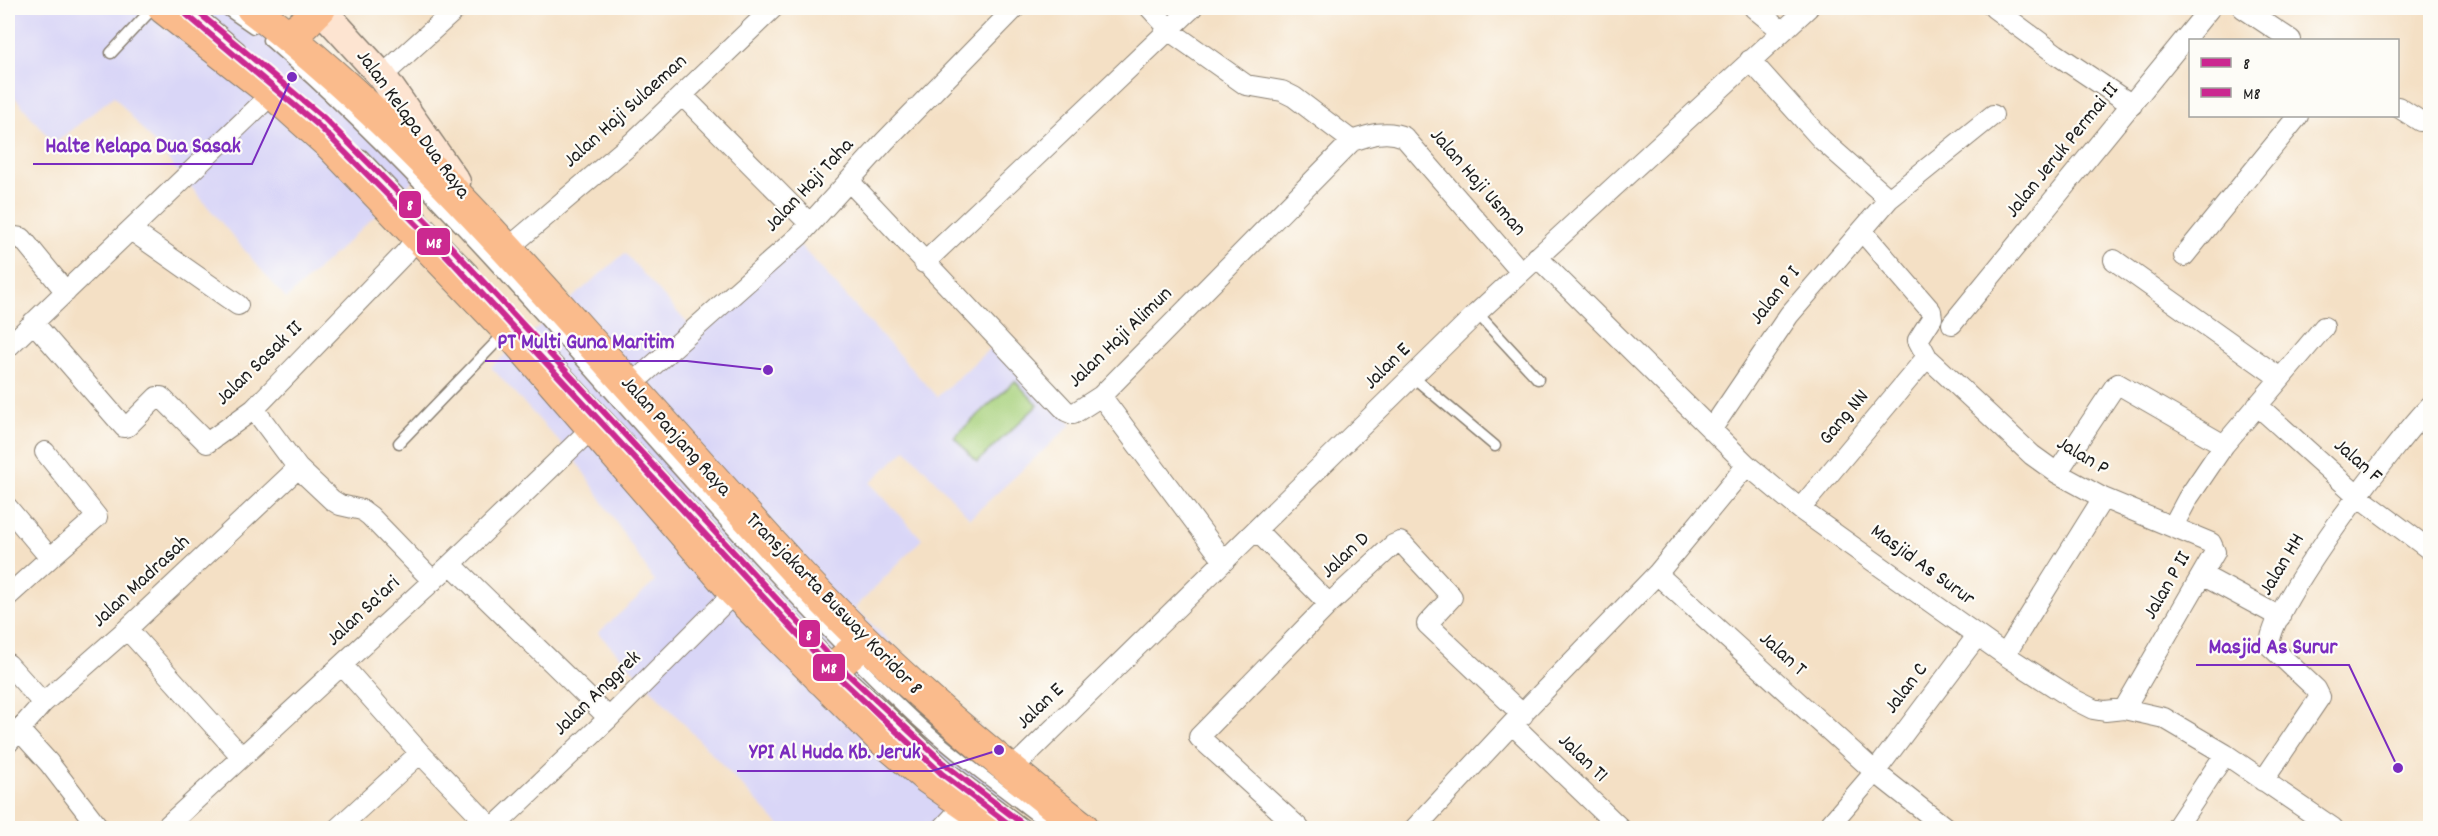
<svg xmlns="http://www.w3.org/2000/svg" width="2438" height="836" font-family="Dekko,sans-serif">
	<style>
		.built { fill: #d9d6f7 }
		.garden { fill: #a7d17d; stroke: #62764c; stroke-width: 1.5 }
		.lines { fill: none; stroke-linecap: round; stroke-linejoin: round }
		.lane-casing { stroke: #887e70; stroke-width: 13 }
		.street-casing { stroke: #887e70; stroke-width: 22 }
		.secondary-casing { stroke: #887e70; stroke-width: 31 }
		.primary-casing { stroke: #887e70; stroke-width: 34 }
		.lane { stroke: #fff; stroke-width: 10 }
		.street { stroke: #fff; stroke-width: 20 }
		.secondary { stroke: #fde4d1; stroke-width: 28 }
		.primary { stroke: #fabb8c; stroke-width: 32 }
		.bus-1-casing { stroke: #fdfcf7; stroke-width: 10 }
		.bus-2-casing { stroke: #fdfcf7; stroke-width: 10 }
		.bus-1 { stroke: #cc2790; stroke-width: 6 }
		.bus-2 { stroke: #cb2990; stroke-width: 6 }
		.labels { text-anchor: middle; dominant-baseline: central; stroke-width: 4.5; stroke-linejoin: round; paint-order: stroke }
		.street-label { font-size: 21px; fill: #1c1c1c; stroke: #fdfcf7 }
		.leader { fill: none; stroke: #7b2cbf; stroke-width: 2 }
		.callout-dot { fill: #7b2cbf; stroke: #fdfcf7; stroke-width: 2 }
		.callout-label { font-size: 22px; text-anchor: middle; font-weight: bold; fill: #7b2cbf; stroke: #fdfcf7; stroke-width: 4.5; stroke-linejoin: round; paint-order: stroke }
		.line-badge { stroke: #fdfcf7; stroke-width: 2 }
		.badge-label { font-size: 16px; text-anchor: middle; font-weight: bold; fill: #fff }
	</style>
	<rect width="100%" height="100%" fill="#fdfcf7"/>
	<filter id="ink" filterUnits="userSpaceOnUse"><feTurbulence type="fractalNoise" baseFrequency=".0167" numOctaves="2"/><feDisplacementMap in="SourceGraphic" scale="12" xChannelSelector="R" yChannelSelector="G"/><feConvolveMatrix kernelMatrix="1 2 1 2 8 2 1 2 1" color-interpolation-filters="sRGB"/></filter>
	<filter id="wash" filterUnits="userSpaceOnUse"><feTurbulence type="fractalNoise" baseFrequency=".008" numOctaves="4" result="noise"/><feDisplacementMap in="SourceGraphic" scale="24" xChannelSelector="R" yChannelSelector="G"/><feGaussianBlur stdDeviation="1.35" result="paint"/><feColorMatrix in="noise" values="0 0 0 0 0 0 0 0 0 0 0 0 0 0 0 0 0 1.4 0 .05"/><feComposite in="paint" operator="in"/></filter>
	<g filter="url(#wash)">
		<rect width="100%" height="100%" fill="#f4e0c5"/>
		<path class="built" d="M8,8H268L435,160L286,299L114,96L54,144L8,89Z
			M798,243L937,397L997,342L1072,424L970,518L906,449L870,483L922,539L855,608L1035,780L975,828H782L598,633L655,582L575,459L491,367L625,253L695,332Z"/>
		<path class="garden" d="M1015,381L1038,405L977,462L954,437Z"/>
	</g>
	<g filter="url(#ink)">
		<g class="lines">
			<defs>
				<path id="lane" d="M193,8L240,48
					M224,8L253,28
					M268,40C497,240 678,489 896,701C944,748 999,788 1052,828
					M111,53L153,8
					M362,155L472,270
					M1477,313L1538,379
					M549,354L785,610L837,664L948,767L1028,828
					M1413,377L1495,446
					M399,443L505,333"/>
				<path id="street" d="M1150,8L1174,34L1246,85L1282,91L1294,97L1352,141C1369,135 1387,129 1404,137L1521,272
					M1754,8L1782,31
					M1994,8L2056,54L2132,105
					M2243,8L2291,40
					M382,76L457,8
					M683,96L810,224
					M2398,107L2420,121
					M849,181L1066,411L1073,414L1101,396L1352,141
					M1889,199L1993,115
					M131,230L238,305
					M1862,231L1931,311L1932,318L1918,340L1927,357L2032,455L2057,473L2103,498L2005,655
					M8,241L16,237L22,238L66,292
					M507,249L632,143L773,8
					M2184,256L2298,116
					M1537,257L1747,465L1800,509L2005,655L2075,700L2093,709L2105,711L2124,709L2164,718L2225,754L2333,828
					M2114,260L2280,378
					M924,263L1192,8
					M33,322L124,427L128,426L157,397H161L207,443L254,409L405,253L418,236
					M1952,324L2210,8
					M8,347L273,93
					M630,386L799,236L885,141L1015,8
					M1101,396L1224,561
					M2257,405L2359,497L2430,550
					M254,409L298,468L332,500L340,505L362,510L370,516L433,581
					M1711,430L1789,315L1889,199L1822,140L1750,60
					M2057,473L2115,386L2118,384L2224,445
					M2103,498L2211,543L2215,552L2124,709
					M8,508L50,558L97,517L45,452
					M1800,509L1927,357
					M2173,526L2188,498L2224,445L2324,327
					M1256,530L1329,604L1393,545L1400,542L1403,544L1452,597L1427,624L1523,715
					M451,564L609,718
					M1657,574L1875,772L1946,828
					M2202,575L2280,617
					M8,596L50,558
					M127,629L242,757
					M8,664L43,703
					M342,665L420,753L492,828
					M1512,724L1620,828
					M20,731L49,763L99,828
					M8,743L43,703L127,629L298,468
					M1010,771L1477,313L1808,8
					M2263,781L2320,697L2316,689L2270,646C2265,612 2401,435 2430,406
					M165,828L451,564L592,428
					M338,828L420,753
					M493,828L609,718L735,592
					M943,828L966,803
					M1299,828L1199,737L1329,604
					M1415,828L1512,724L1657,574L1747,465
					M1827,828L1875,772L1977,636
					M2176,828L2225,754"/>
				<path id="secondary" d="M320,8L382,76L456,182"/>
				<path id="primary" d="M164,8L273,93L331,145L508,330L735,592L881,738L928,778L1000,828
					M252,8C367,96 467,204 563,311C638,395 712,478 787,561C877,660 978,746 1083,828
					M287,35L303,25L320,8
					M821,679L864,642"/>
			</defs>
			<use href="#lane" class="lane-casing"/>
			<use href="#street" class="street-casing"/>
			<use href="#secondary" class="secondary-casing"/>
			<use href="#primary" class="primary-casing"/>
			<use href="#lane" class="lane"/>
			<use href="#street" class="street"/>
			<use href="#secondary" class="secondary"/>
			<use href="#primary" class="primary"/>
			<defs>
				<path id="bus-1" d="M193,8L324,118L440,235L837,664L948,767L1028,828"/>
				<path id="bus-2" d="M187,15L318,125L433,241L831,670L942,774L1014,828"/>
			</defs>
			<use href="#bus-1" class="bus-1-casing"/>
			<use href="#bus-2" class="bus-2-casing"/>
			<use href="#bus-1" class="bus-1"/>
			<use href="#bus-2" class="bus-2"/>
		</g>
	</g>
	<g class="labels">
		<g class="street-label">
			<text transform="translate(626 112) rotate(-42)">Jalan Haji Sulaeman</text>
			<text transform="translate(412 125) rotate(54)">Jalan Kelapa Dua Raya</text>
			<text transform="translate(2063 151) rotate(-51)">Jalan Jeruk Permai II</text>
			<text transform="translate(1477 183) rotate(49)">Jalan Haji Usman</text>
			<text transform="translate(810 186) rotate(-47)">Jalan Haji Taha</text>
			<text transform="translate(1776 296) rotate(-52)">Jalan P I</text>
			<text transform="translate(1121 338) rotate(-44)">Jalan Haji Alimun</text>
			<text transform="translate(260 364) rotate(-44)">Jalan Sasak II</text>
			<text transform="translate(1388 367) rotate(-45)">Jalan E</text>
			<text transform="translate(1845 418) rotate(-50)">Gang NN</text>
			<text transform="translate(675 437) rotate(48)">Jalan Panjang Raya</text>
			<text transform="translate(2082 457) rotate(31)">Jalan P</text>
			<text transform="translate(2357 462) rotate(41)">Jalan F</text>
			<text transform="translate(1346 556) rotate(-43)">Jalan D</text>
			<text transform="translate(2283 565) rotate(-59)">Jalan HH</text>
			<text transform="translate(1922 566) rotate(36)">Masjid As Surur</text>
			<text transform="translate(142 582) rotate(-43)">Jalan Madrasah</text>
			<text transform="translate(2168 586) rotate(-60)">Jalan P II</text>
			<text transform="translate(833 605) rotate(46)">Transjakarta Busway Koridor 8</text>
			<text transform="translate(364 612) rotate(-43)">Jalan Sa'ari</text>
			<text transform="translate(1782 655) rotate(42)">Jalan T</text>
			<text transform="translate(1907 689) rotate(-53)">Jalan C</text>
			<text transform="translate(598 694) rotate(-44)">Jalan Anggrek</text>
			<text transform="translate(1041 707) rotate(-44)">Jalan E</text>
			<text transform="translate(1582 759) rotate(44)">Jalan T1</text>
		</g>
	</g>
	<path class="leader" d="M292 77L252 164H33M768 370L687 361H485M2398 768L2349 665H2196M999 750L932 771H737"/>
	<g class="callout-dot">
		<circle cx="292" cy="77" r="6"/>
		<circle cx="768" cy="370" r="6"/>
		<circle cx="2398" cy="768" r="6"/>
		<circle cx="999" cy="750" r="6"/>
	</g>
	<g class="callout-label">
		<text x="143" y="152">Halte Kelapa Dua Sasak</text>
		<text x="586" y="348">PT Multi Guna Maritim</text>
		<text x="2273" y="653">Masjid As Surur</text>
		<text x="835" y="758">YPI Al Huda Kb. Jeruk</text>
	</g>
	<g class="line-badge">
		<rect x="398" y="190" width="24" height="29" rx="6" fill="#cc2790"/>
		<rect x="416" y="227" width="35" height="29" rx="6" fill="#cb2990"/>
		<rect x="798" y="619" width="23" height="29" rx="6" fill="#cc2790"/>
		<rect x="812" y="653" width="34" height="29" rx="6" fill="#cb2990"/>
	</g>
	<g class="badge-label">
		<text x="410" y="210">8</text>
		<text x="434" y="248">M8</text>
		<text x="809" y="640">8</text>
		<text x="829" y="673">M8</text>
	</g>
	<rect width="2438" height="836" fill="none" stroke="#fdfcf7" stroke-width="30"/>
	<rect x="2189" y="39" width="210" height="78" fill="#fdfcf7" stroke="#a3a29f" stroke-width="1.5"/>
	<rect x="2201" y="58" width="30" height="9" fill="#cc2790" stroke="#a3a29f" stroke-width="1.5"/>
	<text x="2243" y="69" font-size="18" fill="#1c1c1c">8</text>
	<rect x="2201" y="88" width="30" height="9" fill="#cb2990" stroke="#a3a29f" stroke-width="1.5"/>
	<text x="2243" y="99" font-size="18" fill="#1c1c1c">M8</text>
</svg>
